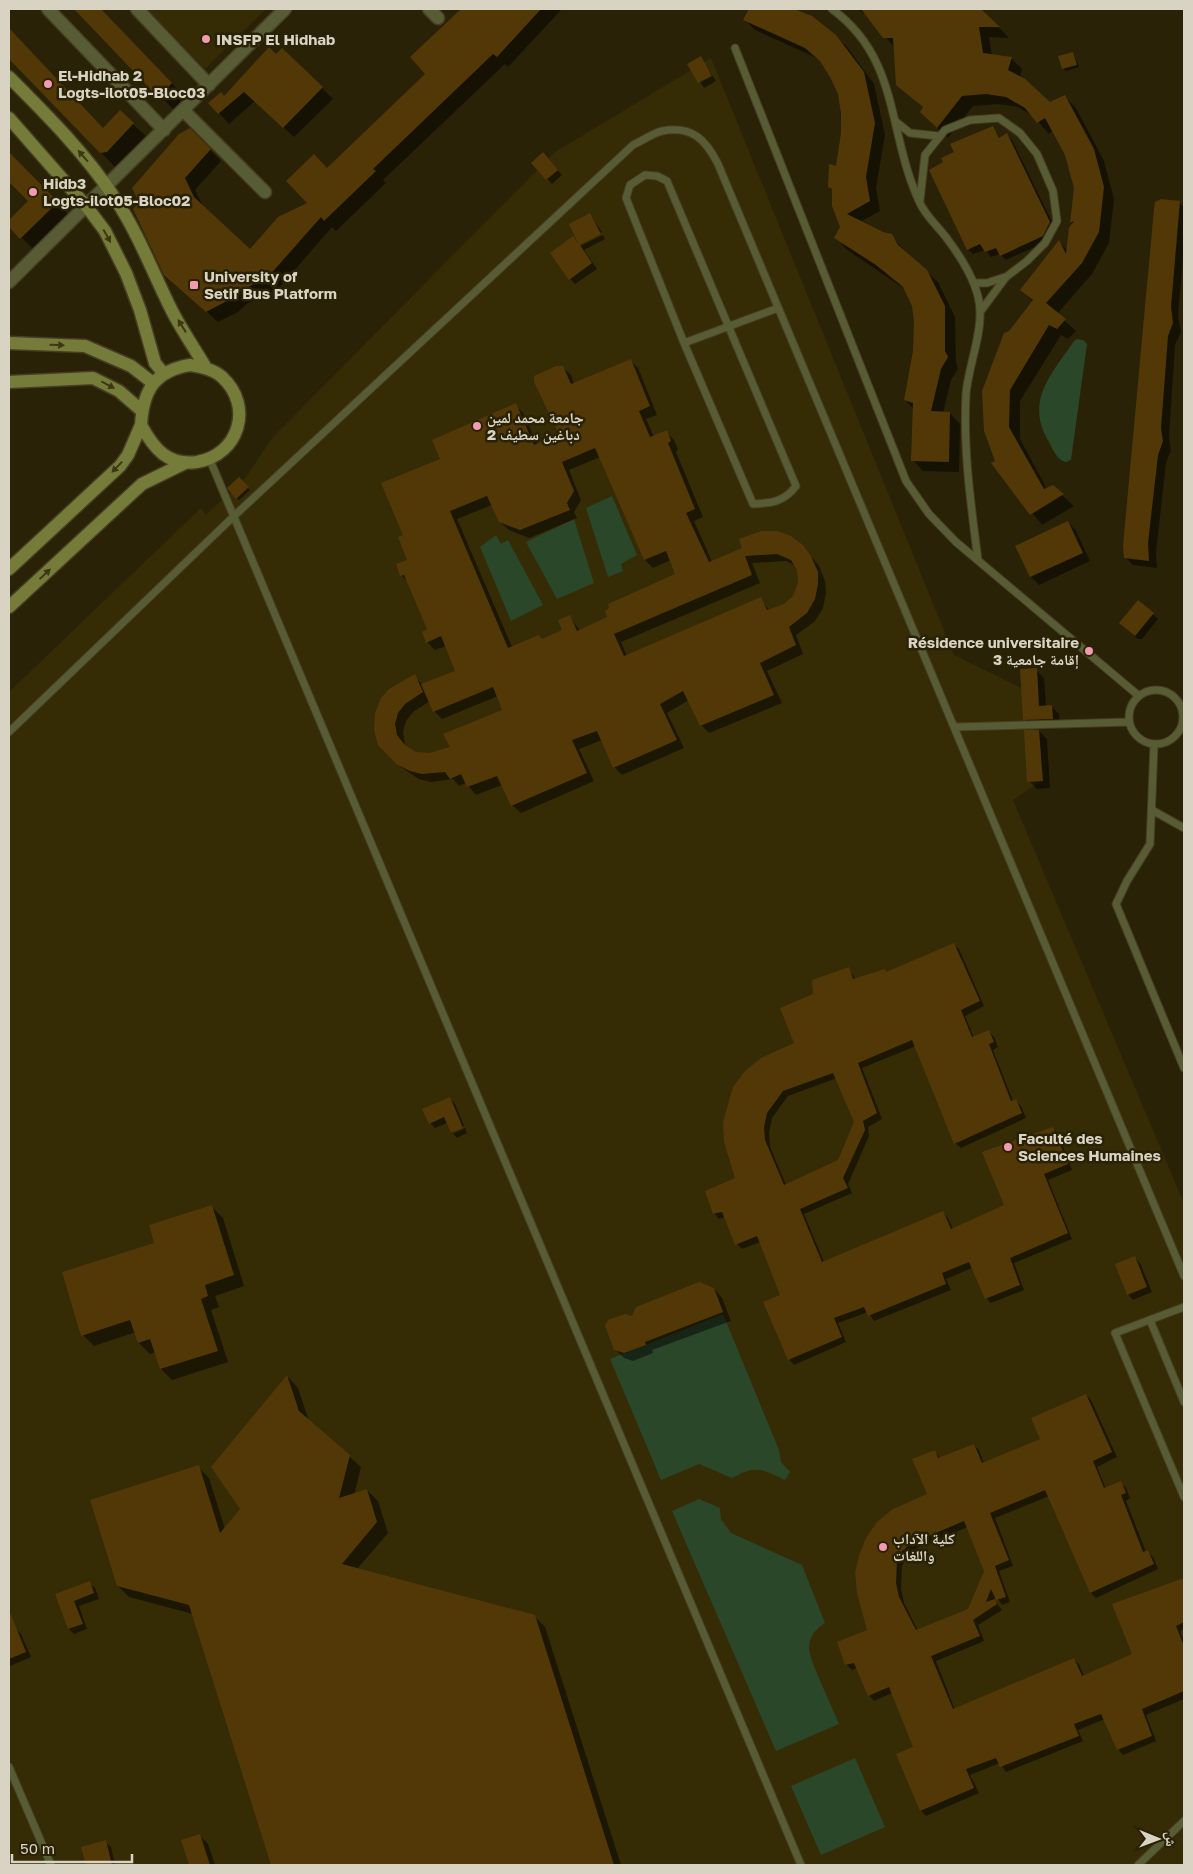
<svg xmlns="http://www.w3.org/2000/svg" width="1193" height="1874" font-family="'Golos Text','Noto Naskh Arabic',sans-serif">
	<style>
		.built { fill: #352b05 }
		.green { fill: #2b472a }
		.shadow { fill: #0007; fill-rule: evenodd }
		.building { fill: #533807; fill-rule: evenodd }
		.lines { fill: none; stroke-linecap: round; stroke-linejoin: round }
		.lane-casing { stroke: #463e24; stroke-width: 9 }
		.street-casing { stroke: #463e24; stroke-width: 15 }
		.secondary-casing { stroke: #463e24; stroke-width: 15 }
		.lane { stroke: #585c34; stroke-width: 7 }
		.street { stroke: #585c34; stroke-width: 12 }
		.secondary { stroke: #757c3a; stroke-width: 12 }
		.oneway { fill: #3d3813 }
		.poi-dot { fill: #f19ab1; stroke: #2a2206; stroke-width: 2 }
		.labels { text-anchor: middle; dominant-baseline: central; stroke-width: 5; stroke-linejoin: round; paint-order: stroke }
		.poi-label { font-size: 15px; font-weight: bold; fill: #d8d3c3; stroke: #2a2206; text-anchor: start }
	</style>
	<rect width="100%" height="100%" fill="#2a2206"/>
	<path class="built" d="M147,9H266L205,69Z
		M711,58L954,655L1036,695L1041,781L1013,800L1184,1203V1865H9V692L201,508L206,515L246,477L272,438L555,152Z"/>
	<path class="green" d="M1077,339L1083,340L1087,344L1071,460L1066,462C1057,460 1053,450 1049,442C1024,401 1052,374 1074,341Z
		M612,496L637,555L621,564L623,571L608,577L586,508Z
		M574,519L594,583L557,599L526,542Z
		M496,535L501,544L508,540L543,605L511,621L480,547Z
		M723,1314L779,1450L781,1462L790,1472L785,1480C762,1469 756,1465 732,1478L699,1464L661,1480L610,1359Z
		M699,1499L720,1508L721,1519L731,1533L802,1565L825,1623C816,1629 809,1636 809,1648C809,1660 833,1708 839,1724L776,1751L672,1511Z
		M855,1758L885,1827L821,1855L791,1786Z"/>
	<path class="shadow" d="M75,9H100L188,100L176,112Z
		M462,9H562L508,67L505,64L383,180L386,183L336,231L332,227L279,288L245,305L238,312L218,322L165,274L190,130L221,161L195,190L204,208L250,251L309,203L328,169L427,74L443,30Z
		M750,9H790L819,22L847,47L874,84L885,135L876,188L880,211L860,222L882,233L891,235L906,253L938,282L955,317L956,362L958,369L951,380L943,413H950L960,424L959,472L923,471L913,460L914,409L905,400L914,351L916,322L913,306L906,290L846,249L836,238L842,227L834,191L829,187L837,168L842,133L839,94L823,63L817,58L755,30L745,20Z
		M858,9H981L1009,38L989,37L992,56L1012,59L1022,69L1020,77L1050,104L1065,97L1076,108L1104,161L1114,199L1109,243L1092,274L1057,314L1076,331L1068,339L1061,335L1020,401V439L1047,489L1053,487L1074,506L1042,525L993,464L996,462L1010,332L1033,302L1022,290L1059,242L1068,251L1073,225L1071,223L1076,188L1066,154L1053,130L1049,134L1033,116L1018,107L998,104L973,106L948,138L932,123L924,108L897,84L895,48L869,17Z
		M9,29L104,130L120,112L150,140L117,169L9,57Z
		M282,49L333,99L294,137L255,101L229,124L210,103L224,97Z
		M1073,53L1079,67L1066,71L1063,68Z
		M701,58L716,81L704,88L689,64Z
		M992,127L1001,139L1007,135L1012,140L1055,228L1048,241L1006,260L1000,254L991,257L985,250L973,254L968,249L945,163Z
		M9,154L73,219L38,254L9,225V222L30,201L9,180Z
		M548,159L562,175L552,184L532,163Z
		M1179,202L1184,207V248L1178,316L1181,332L1175,345L1169,437L1171,450L1166,463L1156,552L1157,568L1133,565L1125,557Z
		M590,215L602,232L580,243V246L603,235L605,239L584,250L597,269L575,284L570,279L573,238L580,244Z
		M630,360L638,368L657,415L646,419L654,437L666,432L674,440L678,449L676,452L703,517L694,521L712,562L743,549L803,546L819,566L825,581L826,593L823,608L815,621L796,635L803,654L767,671L782,703L709,733L701,725L689,700L667,713L684,748L622,775L614,767L602,740L579,749L594,781L521,813L512,805L502,785L476,795L466,783L459,786L453,779L431,782L419,779L395,763L379,744L414,676L423,685L456,671L446,646L435,650L427,642L429,630L409,583L401,575L409,560L404,536L441,459L515,405L523,413L538,445L560,435L562,367L571,375L574,384ZM600,457L645,560L653,568L671,560L677,575L609,618L580,631L570,617L564,630L543,640L512,647L457,519L492,505L500,522L509,530L529,538L577,518L574,512L581,500L569,470ZM786,561L796,566L798,570L799,583L794,597L785,606L770,611L760,599L627,656L621,642L760,583L752,563ZM498,696L504,711L452,748L429,755L416,753L405,745L403,732L406,721L413,712L430,701L434,711L442,719Z
		M239,479L250,490L239,500L229,488Z
		M1068,522L1076,531L1090,561L1039,585L1031,577L1017,547Z
		M1139,602L1158,619L1142,639H1138L1126,628Z
		M1036,670L1044,678L1046,706H1051L1059,714L1060,727H1033L1025,719Z
		M1039,731L1047,739L1050,788L1037,789L1029,781Z
		M953,944L959,949L984,1006L965,1016L974,1038L988,1031L994,1037L998,1047L993,1050L1013,1101H1016L1021,1106L1026,1118L961,1148L955,1143L916,1046L862,1068L882,1119L868,1127L869,1136L848,1184L852,1193L804,1214L824,1262L943,1213L948,1218L953,1229L1005,1206L1052,1128L1058,1133L1072,1170L1048,1180L1072,1239L1014,1263L1024,1290L991,1303L986,1298L972,1268L946,1279L951,1290L874,1321L868,1312L838,1323L846,1342L794,1365L789,1359L782,1296L760,1242L742,1249L737,1244L725,1217L719,1219L714,1213L736,1179L724,1122L728,1106L735,1088L796,1043L814,995L848,968L856,980L884,970L887,973ZM837,1078L856,1122L839,1161L786,1185L770,1147L769,1133L772,1118L788,1096Z
		M450,1099L455,1104L464,1126L452,1133L447,1123L435,1128L430,1123Z
		M465,1128L467,1133L457,1138L453,1134Z
		M212,1207L223,1218L244,1286L215,1296L219,1307L211,1310L228,1362L172,1380L161,1369L156,1352L150,1354L139,1343L136,1332L94,1346L83,1335L156,1244Z
		M1134,1257L1140,1263L1152,1292L1133,1300L1128,1294Z
		M714,1289L722,1298L731,1321L652,1350L653,1353L633,1361L624,1358L615,1349L633,1318Z
		M288,1377L298,1388L309,1421L361,1467L354,1495L367,1490L378,1501L388,1533L357,1569L534,1616L545,1627L621,1865H273L193,1614L129,1597L118,1586L198,1467L209,1478L225,1529L242,1509Z
		M1086,1395L1091,1400L1117,1457L1097,1467L1106,1489L1121,1483L1126,1488L1130,1498L1126,1501L1146,1552H1148L1153,1557L1158,1569L1096,1598L1091,1593L1049,1496L995,1518L1013,1566L999,1571L1010,1602L1002,1605L996,1596L994,1600L1002,1610L978,1625L984,1641L936,1661L955,1710L1073,1659L1079,1664L1084,1677L1134,1655L1114,1605L1184,1579V1629L1180,1631L1184,1641V1699L1146,1715L1156,1741L1123,1755L1118,1749L1105,1719L1078,1730L1083,1741L1006,1772L1000,1763L970,1775L979,1793L926,1816L921,1811L914,1747L892,1693L874,1701L869,1695L857,1668L852,1670L846,1664L868,1630L858,1593L928,1495L934,1451L941,1459L974,1445L979,1450L984,1464L1041,1439ZM968,1527L985,1571L969,1610L918,1631L904,1603L901,1589L902,1566L907,1557L917,1548Z
		M89,1583L95,1588L99,1599L79,1606L87,1629L74,1634L69,1629L57,1595Z
		M16,1629L21,1634L31,1657L10,1666L9,1632Z
		M200,1836L208,1844L215,1865H191L183,1841Z
		M105,1842L111,1847L115,1865H87L82,1848Z"/>
	<path class="building" d="M74,9H101L172,83L158,97Z
		M461,9H541L497,57L493,54L373,169L376,171L324,221L321,217L268,277L234,294L227,301L206,312L164,275L133,209L139,202L132,188L179,134L190,128L211,149L185,178L194,197L250,249L278,217L307,203L286,181L314,154L327,168L425,74L410,57Z
		M749,9H794L812,16L836,35L864,72L875,123L866,177L870,201L847,214L883,232L892,234L898,245L927,270L945,306V351L948,357L941,369L931,411L950,412L949,462L911,461L913,403L904,400L913,351L914,322L912,306L903,287L876,265L834,238L840,227L832,206V189L828,187L829,164L836,166L841,133V114L838,94L830,77L820,61L805,48L743,20Z
		M861,9H981L1000,27H979L983,53L1012,57L1008,70L1025,79L1050,102L1065,95L1094,149L1104,187L1099,232L1082,263L1046,303L1066,319L1057,329L1049,325L1010,390L1009,427L1044,489L1053,485L1064,494L1030,515L991,463L995,461L984,431L982,391L1004,333L1009,331L1033,300L1020,290L1059,240L1066,254L1069,228L1074,221L1070,223L1074,188L1065,155L1045,118L1037,123L1025,108L1006,97L986,94L962,96L937,128L920,112L923,107L896,85L893,38H883Z
		M9,28L103,128L120,110L134,123L107,152L100,153L9,59Z
		M269,47L276,54L282,48L323,87L283,128L244,92L218,114L208,103L221,92L224,96Z
		M1073,52L1077,65L1062,69L1058,56Z
		M701,56L712,76L698,83L687,64Z
		M993,126L999,138L1007,133L1050,222L1043,236L1000,256L996,248L985,252L980,244L967,250L929,170L943,162L941,158L954,152L950,144Z
		M9,152L58,202L20,239L9,227V220L28,201L9,182Z
		M543,152L558,170L546,180L531,163Z
		M1161,199L1180,201L1171,307L1173,323L1168,336L1161,428L1163,441L1158,455L1148,543L1149,561L1124,558L1123,546L1154,209L1155,202Z
		M590,213L601,234L580,245L592,263L569,280L550,253L573,236L578,243L569,224Z
		M631,359L650,406L639,411L650,437L667,430L671,441L668,443L695,509L686,513L709,562L742,548L739,539L761,531H778L791,536L803,545L811,556L818,572V584L815,599L807,613L789,627L796,645L760,663L774,695L700,726L683,691L660,704L677,740L613,768L597,731L572,740L587,773L511,806L497,776L467,787L461,774L450,779L445,772L422,774L410,771L396,764L378,745L374,730L375,713L381,698L389,689L415,674L423,692L405,704L398,713L395,724L397,735L405,745L416,752L429,753L450,747L443,734L502,710L493,687L433,712L421,684L455,671L441,636L426,643L422,632L427,629L404,575L400,576L396,564L407,560L398,537L403,535L381,483L440,459L432,440L516,403L534,445L559,434L534,382V376L556,366H563L571,384ZM595,448L644,560L666,551L675,574L608,604L609,608L605,611L607,617L577,631L570,615L558,620L562,630L542,639L539,635L508,648L450,511L487,496L499,522L520,530L570,510L567,503L574,491L562,462ZM777,554L791,560L797,570L798,583L793,596L784,604L767,610L761,597L624,656L614,634L752,575L745,556Z
		M239,477L249,487L236,499L227,488Z
		M1068,521L1083,553L1030,577L1015,546Z
		M1138,600L1154,613L1135,636L1119,623Z
		M1037,668L1039,706L1052,705L1053,719L1023,720L1020,669Z
		M1024,730H1039L1043,781L1027,782Z
		M954,943L980,1001L961,1010L972,1037L989,1030L994,1042L989,1044L1011,1101L1016,1099L1022,1113L954,1144L912,1040L858,1063L877,1113L863,1121L865,1130L843,1178L848,1188L800,1209L822,1262L943,1211L951,1229L1004,1205L982,1152L1053,1127L1068,1164L1044,1174L1068,1233L1010,1258L1020,1285L985,1299L969,1262L942,1273L946,1284L868,1316L864,1307L834,1318L842,1337L788,1360L763,1302L780,1295L757,1236L735,1245L722,1212L713,1214L705,1191L735,1178L724,1142L723,1122L733,1087L745,1071L761,1058L794,1043L780,1008L813,994L812,980L849,967L853,979L885,969L886,972ZM833,1073L854,1122L838,1160L784,1185L765,1140L764,1127L767,1113L783,1091Z
		M450,1097L463,1128L451,1133L444,1117L429,1124L422,1109Z
		M212,1205L234,1275L205,1285L208,1296L201,1299L218,1351L160,1369L150,1339L138,1343L130,1320L81,1336L62,1272L154,1243L149,1225Z
		M1135,1256L1147,1287L1127,1295L1115,1264Z
		M699,1282L714,1288L723,1312L645,1342L646,1345L624,1353L614,1350L605,1326L608,1320L625,1314L632,1316L636,1307Z
		M287,1375L299,1411L350,1455L339,1498L367,1489L377,1522L342,1564L535,1615L614,1865H271L189,1605L117,1586L90,1500L199,1465L220,1533L240,1509L211,1467Z
		M1086,1394L1112,1452L1093,1461L1104,1488L1121,1481L1126,1493L1121,1495L1143,1552L1148,1550L1154,1564L1090,1593L1045,1490L990,1513L1009,1560L995,1566L1006,1597L996,1600L991,1589L986,1602L995,1599L997,1604L973,1620L980,1636L931,1656L953,1709L1074,1658L1082,1676L1132,1654L1112,1604L1184,1578V1622L1176,1626L1184,1646V1691L1142,1709L1152,1736L1117,1750L1101,1714L1074,1724L1079,1736L1000,1767L996,1758L966,1769L974,1788L920,1811L896,1754L913,1747L889,1687L868,1696L854,1663L845,1665L837,1642L867,1630L857,1593L855,1573L859,1556L866,1538L877,1522L893,1509L927,1494L912,1459L935,1450L938,1458L974,1444L982,1463L1040,1439L1031,1418ZM964,1521L984,1571L968,1609L916,1630L899,1597L896,1583L897,1561L902,1551L912,1543Z
		M90,1581L94,1593L74,1601L83,1624L68,1629L55,1594Z
		M9,1610L26,1652L9,1659Z
		M200,1834L210,1865H189L181,1840Z
		M106,1840L112,1865H86L81,1847Z"/>
	<g class="lines">
		<defs>
			<path id="lane" d="M832,9C900,59 887,131 919,201C925,216 939,227 948,240C963,260 980,287 980,312C981,338 968,368 966,394C963,450 971,505 978,560
				M735,48L906,481L929,514L956,542L1139,696
				M895,121L910,133L938,136
				M645,175L657,176L667,181L796,486C784,502 772,503 753,504L684,343L626,198L630,185Z
				M920,200L925,155L945,130L970,120L999,118L1020,133L1037,154L1053,191L1057,221L1045,243L1027,261L1006,277L980,312
				M974,283H987L1005,277
				M684,343L778,308
				M210,460L801,1865
				M1129 717a27 27 0 1 1 54 0a27 27 0 1 1-54 0Z
				M954,727L1129,722
				M9,732L233,517L633,145C642,141 653,133 662,131C692,125 706,140 718,164L1184,1276
				M1154,745L1150,844L1127,881L1116,904L1184,1068
				M1152,810L1184,828
				M1184,1307L1115,1333L1184,1497
				M1150,1320L1184,1402
				M9,1767L51,1865
				M1138,1865L1184,1821"/>
			<path id="street" d="M48,9L164,130
				M137,9L209,85
				M429,9L438,18
				M183,110L265,192
				M9,282L285,9"/>
			<path id="secondary" d="M9,77C48,116 86,154 116,200C139,235 153,273 171,309C181,329 195,349 206,368
				M9,118L87,207L105,231L126,273L140,310L155,363L164,374
				M9,343L85,346L131,366L153,383
				M190,365C201,367 213,369 222,377C254,406 239,455 197,462C168,466 154,449 141,425C143,391 154,371 190,365Z
				M9,382L93,378L119,391L142,411
				M9,569L120,466L128,455L141,425
				M9,607L142,484L185,463"/>
		</defs>
		<use href="#lane" class="lane-casing"/>
		<use href="#street" class="street-casing"/>
		<use href="#secondary" class="secondary-casing"/>
		<use href="#lane" class="lane"/>
		<use href="#street" class="street"/>
		<use href="#secondary" class="secondary"/>
	</g>
	<defs><path id="oneway-solid" d="M-6-.8H1V-3.2L6.5 0L1 3.2V.8H-6Z" transform="scale(1.25)"/></defs>
	<g class="oneway">
		<use href="#oneway-solid" transform="translate(83 156) rotate(-131)"/>
		<use href="#oneway-solid" transform="translate(107 236) rotate(61)"/>
		<use href="#oneway-solid" transform="translate(182 326) rotate(-122)"/>
		<use href="#oneway-solid" transform="translate(57 345) rotate(2)"/>
		<use href="#oneway-solid" transform="translate(108 385) rotate(28)"/>
		<use href="#oneway-solid" transform="translate(117 467) rotate(134)"/>
		<use href="#oneway-solid" transform="translate(45 574) rotate(-43)"/>
	</g>
	<g class="poi-dot">
		<circle cx="206" cy="39" r="5"/>
		<circle cx="48" cy="84" r="5"/>
		<circle cx="33" cy="192" r="5"/>
		<rect x="189" y="280" width="10" height="10" rx="2.5"/>
		<circle cx="477" cy="426" r="5"/>
		<circle cx="1089" cy="651" r="5"/>
		<circle cx="1008" cy="1147" r="5"/>
		<circle cx="883" cy="1547" r="5"/>
	</g>
	<g class="labels">
		<g class="poi-label">
			<text x="216" y="39">INSFP El Hidhab</text>
			<text x="58" y="75">El-Hidhab 2<tspan x="58" dy="17">Logts-ilot05-Bloc03</tspan></text>
			<text x="43" y="183">Hidb3<tspan x="43" dy="17">Logts-ilot05-Bloc02</tspan></text>
			<text x="204" y="276">University of<tspan x="204" dy="17">Setif Bus Platform</tspan></text>
			<text x="487" y="417">جامعة محمد لمين<tspan x="487" dy="17">دباغين سطيف 2</tspan></text>
			<text x="1079" y="642" text-anchor="end">Résidence universitaire<tspan x="1079" dy="17">إقامة جامعية 3</tspan></text>
			<text x="1018" y="1138">Faculté des<tspan x="1018" dy="17">Sciences Humaines</tspan></text>
			<text x="893" y="1538">كلية الآداب<tspan x="893" dy="17">واللغات</tspan></text>
		</g>
	</g>
	<rect width="1193" height="1874" fill="none" stroke="#d8d3c3" stroke-width="20"/>
	<g transform="translate(1158 1839) rotate(91)" stroke="#2a2206" stroke-width="4" paint-order="stroke">
	<path d="M0-4L9 19L0 12L-9 19Z" fill="#d8d3c3"/>
	<text y="-8" font-size="14" font-weight="bold" text-anchor="middle" fill="#d8d3c3">ش</text>
	</g>
	<path d="M12 1854v8h120v-8" fill="none" stroke="#d8d3c3" stroke-width="2.5"/>
	<text x="20" y="1854" font-size="15" fill="#d8d3c3" stroke="#2a2206" stroke-width="4" paint-order="stroke">50 m</text>
</svg>
